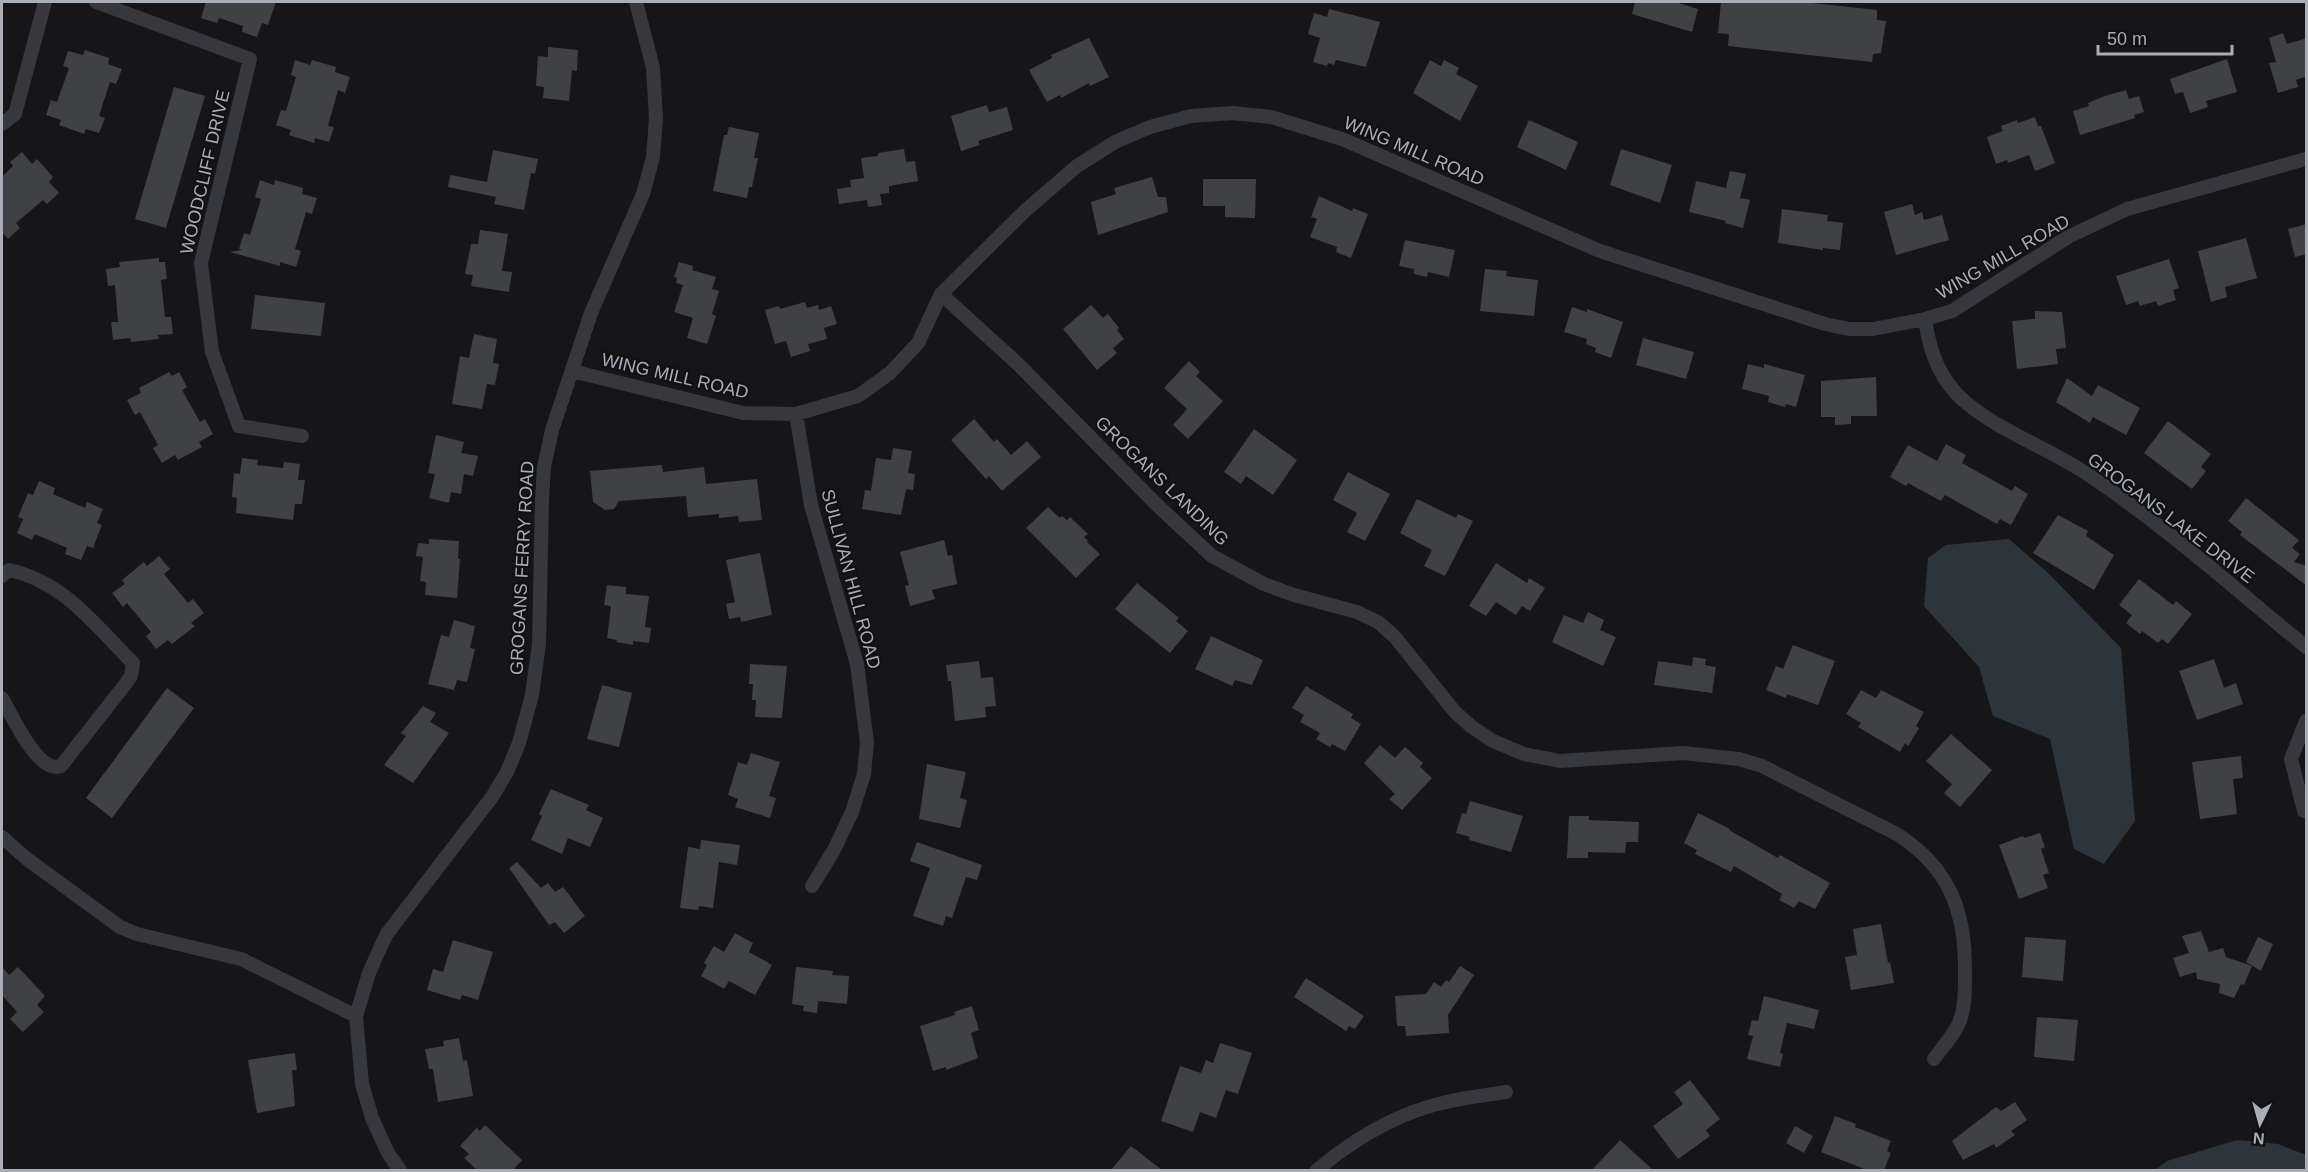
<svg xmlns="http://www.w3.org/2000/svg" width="2308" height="1172" font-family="Helvetica,sans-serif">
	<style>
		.water { fill: #2c353c }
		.building { fill: #404145 }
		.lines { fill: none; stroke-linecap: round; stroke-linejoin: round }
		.street { stroke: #37383d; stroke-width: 14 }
		.labels { text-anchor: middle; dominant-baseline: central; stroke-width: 4.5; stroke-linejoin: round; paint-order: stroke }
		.street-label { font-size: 18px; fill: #a8adb8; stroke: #111113 }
	</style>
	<rect width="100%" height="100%" fill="#161618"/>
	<path class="water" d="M2009,539L2047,572L2121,648L2135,821L2104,864L2074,849L2050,739L1993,716L1979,667L1924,606L1928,558L1946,545Z
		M2237,1140L2278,1144L2306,1155V1170H2155L2167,1161Z"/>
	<path class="building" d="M206,2H276L268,25L262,23L257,37L242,32L243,26L219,18L217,23L201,18Z
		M1635,2H1675L1698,9L1692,32L1632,14Z
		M1721,2H1803L1877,10V20L1886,21L1881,53L1873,54L1872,62L1728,46L1729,34L1718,33Z
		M1329,9L1380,22L1366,67L1336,60L1334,65L1328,63L1327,66L1313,62L1320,38L1308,34L1314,13L1327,17Z
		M2283,33L2287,44L2307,38V76L2296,80L2298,87L2278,93L2269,63L2276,62L2269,38Z
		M1089,38L1109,77L1090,86L1089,83L1061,98L1060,95L1047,102L1029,70L1052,58L1051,55Z
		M548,47L578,50L577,71L572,70L569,101L543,98L544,87L536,86L538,56L548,57Z
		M85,50L109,58L108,64L122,69L116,84L110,82L99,116L105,118L99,133L86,129L84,134L59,125L61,120L46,115L51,100L57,102L69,68L63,66L68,51L83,55Z
		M2227,59L2237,92L2206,101L2208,107L2190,113L2183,92L2175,94L2170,79Z
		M295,60L310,65L312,60L336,67L335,72L350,77L345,93L338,90L328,126L334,127L329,142L315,138L314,143L289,135L291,130L276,125L281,110L286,111L296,77L291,75Z
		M1430,60L1441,66L1444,60L1459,68L1456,74L1478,86L1460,121L1413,93Z
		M174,87L205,96L166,228L135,219Z
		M2126,90L2129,99L2139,96L2144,112L2134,115L2135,118L2080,135L2073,111L2089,106L2088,103L2105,96Z
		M987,105L989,112L1007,107L1013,130L978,141L980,145L961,151L951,116Z
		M2035,117L2038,126H2041L2055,163L2035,171L2029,155L2008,163L2007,160L1996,164L1987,137L2003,131L2001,126L2017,120L2018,123Z
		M1529,120L1578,142L1566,170L1517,147Z
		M729,127L759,133L754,158H758L752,187H749L747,198L713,191L724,135H727Z
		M904,149L906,162L915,161L918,181L889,186V193L880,194L882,205L868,207L867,200L839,204L837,189L851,187L850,180L864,178L861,158L878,156V153Z
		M1621,149L1672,165L1660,203L1610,185Z
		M493,150L538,159L535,174L531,173L524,210L494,204L496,197L448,187L450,175L487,182Z
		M22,152L32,164L37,159L53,177L49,182L59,193L47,204L43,200L16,223L20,228L8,239L4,234L2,236V177L13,166L10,162Z
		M1730,171L1746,174L1740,198L1750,200L1743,228L1725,223L1726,221L1689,212L1696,181L1726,188Z
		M1152,177L1158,197H1166L1168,212L1098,235L1091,202L1116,194L1114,188Z
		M1203,179H1256L1255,218L1225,217V206H1203Z
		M260,180L274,185L275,180L303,188L302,194L317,198L312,214L306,212L295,249L301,251L296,267L280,262V266L230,252L242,250L239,249L244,233L250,235L261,199L255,197Z
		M1319,196L1352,211L1353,208L1368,214L1351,258L1336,252L1337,247L1310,237L1317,219L1311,217Z
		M1912,204L1915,215L1922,212L1924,220L1942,215L1949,240L1896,255L1884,212Z
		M1782,209L1828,215L1827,221L1843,223L1840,250L1823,248V250L1778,243Z
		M2307,224V254L2295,257L2288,229Z
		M480,230L508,234L502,271L512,272L509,292L471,286L473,275L465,274L471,244H478Z
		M2246,238L2257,278L2225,287L2227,297L2211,302L2198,251Z
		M1405,240L1455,250L1449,277L1428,272L1427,277L1414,274V269L1399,266Z
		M159,258V262H165L167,279L161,280L165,317H171L173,334L158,335L159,339L131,342L130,338L113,340L111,322H118L115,285L108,286L106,269L120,267L119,262Z
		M2169,259L2179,288L2173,290L2176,300L2158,306L2156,301L2140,306L2138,301L2126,305L2116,276Z
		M679,262L693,266L692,270L716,277L712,289L719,291L712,314L716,316L707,344L687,338L693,318L674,312L683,285L676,283L677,278L674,277Z
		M1485,269L1507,271L1506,276L1538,280L1534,316L1480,311Z
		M255,295L325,303L321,336L251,329Z
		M805,302L807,308L818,305L819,310L831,306L837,324L824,328L827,339L808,344L810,351L791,357L786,341L775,344L765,310L779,306L780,309Z
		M1091,305L1103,318L1108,314L1119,328L1117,330L1124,339L1113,348L1117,353L1097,370L1063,329Z
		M1572,307L1587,312V309L1623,322L1611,358L1595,352L1596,348L1586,344L1587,339L1564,332Z
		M2035,311L2062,312L2066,348L2056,349L2058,364L2017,369L2012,321L2035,319Z
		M474,334L497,339L493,363L499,364L495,385L487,384L482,409L452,404L460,356L469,358Z
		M1643,338L1694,352L1686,379L1636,365Z
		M1189,361L1200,372L1196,376L1223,401L1188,439L1173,425L1187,409L1164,388Z
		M1748,364L1764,368V364L1805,375L1796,407L1786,404L1785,407L1768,402L1769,396L1742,389Z
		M169,372L172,376L179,372L187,387L182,390L200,422L205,419L213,434L199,442L202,447L178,460L175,455L162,463L153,448L158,445L140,412L135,415L127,400L141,393L139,388Z
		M1876,377L1877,416H1851V424L1835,425V417H1821V381Z
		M2067,378L2092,396L2098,385L2140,408L2126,435L2093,417L2090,423L2056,402Z
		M974,419L994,442L997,439L1011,455L1027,441L1041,457L1002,491L989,476L986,479L951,440Z
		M2168,421L2211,454L2201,467L2206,471L2192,489L2144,453Z
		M1254,429L1297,460L1273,495L1246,476L1241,484L1224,472Z
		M436,435L464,442L461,453L478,456L473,476L464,474L461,494L451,492L449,503L429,498L435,474L428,473Z
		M1946,444L1966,455L1962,463L2012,491L2015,486L2028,494L2011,525L2000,519L1997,524L1945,495L1941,501L1908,483L1906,486L1890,477L1908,445L1937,461Z
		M893,448L912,451L908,473L915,474L913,490L906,489L901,515L862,509L865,490L871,491L876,458L891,460Z
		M242,458L258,460L257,465L283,468L284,462L300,464L298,480H305L302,504H295L293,520L236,513L237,498L232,497L234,473L240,474Z
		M662,465L663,472L704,467L706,484L757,479L762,520L739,522L738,516L719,518V514L688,517L686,496L619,501L614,509L605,510L593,502L590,471Z
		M1348,472L1390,494L1365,541L1347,532L1357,513L1333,500Z
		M39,481L55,488L53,494L85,508L87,502L103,509L97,523L102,525L93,548L87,546L81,560L65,554L67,548L35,534L32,540L17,533L23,519L18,517L28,493L33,495Z
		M2246,498L2299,540L2292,548L2300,554L2294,562L2307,566V586L2240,535L2242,532L2228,521Z
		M1417,499L1456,518L1458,514L1473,521L1445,576L1424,566L1432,550L1400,533Z
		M1048,507L1060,518L1062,516L1067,520L1070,517L1088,534L1084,537L1088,541L1087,542L1100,554L1076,578L1026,528Z
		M2058,515L2088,531L2086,536L2114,555L2094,590L2033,553Z
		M429,539L459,541L458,559H460L457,598L425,595L426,582L420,581L423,557L416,556L418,543L429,544Z
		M944,540L948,556L952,555L957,584L932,590L935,599L910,606L905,586L909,585L900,552Z
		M760,553L772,615L741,622L740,617L729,619L726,604L735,602L726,560Z
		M159,556L170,569L164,574L188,603L193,599L204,613L191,623L195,626L172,644L168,640L156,649L146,636L151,632L127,603L123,607L112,593L125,584L122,580L144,562L147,566Z
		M1496,563L1527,583L1529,578L1545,588L1530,611L1522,606L1516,615L1496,602L1486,616L1469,606Z
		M2139,579L2173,605L2176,601L2192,614L2168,644L2162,639L2158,643L2142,631L2140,634L2126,623L2132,615L2119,605Z
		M1137,583L1179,618L1176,621L1188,631L1170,653L1115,609Z
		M607,585L626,587V594L649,596L645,627L651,628L649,643L633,641V645L616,642L617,640L607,638L611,606L604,605Z
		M1588,612L1604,620L1600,630L1616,637L1603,666L1552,642L1564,615L1583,623Z
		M454,620L475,626L470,648L475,649L467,682L457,680L454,690L428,684L441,635L449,637Z
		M1211,636L1263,660L1252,685L1235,680L1232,686L1195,669Z
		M1793,645L1835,661L1818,705L1787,694L1786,698L1766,690L1776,666L1783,669Z
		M1693,657L1706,659L1705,665L1716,667L1712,693L1654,685L1658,661L1692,666Z
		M2214,659L2224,688L2236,683L2243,704L2197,720L2179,671Z
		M979,661L981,678L993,677L996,706L985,707L986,717L955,721L951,681H948L946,665Z
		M750,664L787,666L782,718L755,717L756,700H752L753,684H749Z
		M602,685L632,693L619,747L587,739Z
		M1306,686L1353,714L1351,718L1361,724L1345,751L1332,744L1330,747L1316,739L1320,733L1300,722L1304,715L1292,708Z
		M167,688L194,708L112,818L86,798Z
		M1861,690L1876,698L1881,690L1924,712L1916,726L1919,728L1908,746L1905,743L1900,752L1858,727L1861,723L1846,714Z
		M423,706L436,713L430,722L449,733L413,783L384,765L406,736L401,733Z
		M1951,734L1992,770L1960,807L1944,793L1952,784L1926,761Z
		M1380,745L1395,758L1405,747L1423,763L1420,767L1432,778L1402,810L1389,799L1395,794L1364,763Z
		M751,753L780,762L769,796L776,798L770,818L735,807L738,799L728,795L738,762L747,765Z
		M2241,756L2243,778L2233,779L2237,814L2200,819L2192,762Z
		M927,764L966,772L960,798L967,800L960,828L919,819Z
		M551,789L589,805L586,810L603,818L590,847L568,838L562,854L531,840L542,816L539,814Z
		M1470,801L1523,816L1511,852L1469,840L1470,837L1456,833L1462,813L1466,814Z
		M1698,813L1730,829L1729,830L1778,858L1780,855L1830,883L1815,909L1799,901L1794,908L1779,900L1782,894L1734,866L1731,872L1695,854L1697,850L1684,843Z
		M1569,816H1589V820L1639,822L1638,842H1626L1625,853L1588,852V858H1567Z
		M2040,833L2045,847L2041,849L2049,873L2043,875L2048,888L2019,899L1999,845L2023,836L2024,838Z
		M701,840L740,845L737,865L719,862L713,908L699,906L698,910L680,908L688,847L700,849Z
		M917,842L982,865L977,880L966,877L952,918L946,916L943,926L913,916L930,868L910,861Z
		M517,862L541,888L548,883L555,892L563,887L585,916L564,933L555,922L549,925L509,868Z
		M1881,924L1888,963L1890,962L1894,983L1851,990L1845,957L1857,955L1853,929Z
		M2201,931L2209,952L2223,948L2226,957L2252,966L2244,985L2241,984L2234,998L2219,993L2220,984L2197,979L2196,972L2180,977L2173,958L2189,953L2182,936Z
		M735,933L753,943L749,952L772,965L755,995L729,981L724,989L701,976L707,965L704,963L714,946L724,952Z
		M2025,937L2066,940L2063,981L2022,977Z
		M2258,937L2273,944L2261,971L2246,962Z
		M453,940L493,952L478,1000L462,995L460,1000L427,990L433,969L443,972Z
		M1460,966L1474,975L1448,1015L1449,1033L1406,1036L1405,1026H1397L1395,996L1426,994L1434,982L1441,987L1446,980L1449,982Z
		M2,967L9,975L18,967L45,996L37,1005L44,1012L23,1032L10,1019L17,1012L2,995Z
		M796,967L833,971L832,975L849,976L847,1004L818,1001L817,1013L803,1011L804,1006L792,1004Z
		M1306,978L1364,1016L1355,1029L1349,1026L1346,1031L1294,997Z
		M1764,996L1819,1010L1814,1029L1787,1023L1780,1053L1783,1054L1780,1067L1747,1059L1753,1036L1748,1035L1752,1020L1758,1021Z
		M972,1006L979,1030L971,1033L978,1058L946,1070V1067L933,1071L920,1026L955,1015L954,1012Z
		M2037,1017L2078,1020L2074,1061L2034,1057Z
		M459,1038L463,1061L467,1060L473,1096L438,1102L433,1069H429L425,1049L444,1046L443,1041Z
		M1220,1043L1252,1053L1238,1094L1226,1090L1216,1118L1200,1112L1193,1132L1161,1121L1180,1066L1201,1073L1206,1060L1213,1063Z
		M295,1053L297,1070H292L295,1106L257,1113L248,1060Z
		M1690,1080L1720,1119L1706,1130L1710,1136L1678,1159L1653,1126L1683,1104L1674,1092Z
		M2015,1102L2027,1120L2011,1131L2015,1135L1996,1148L1994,1144L1963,1160L1952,1141L1996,1107L2001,1111Z
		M1835,1116L1856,1124L1855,1127L1891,1141L1887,1151L1891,1153L1884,1170H1867L1821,1152Z
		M485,1125L522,1160L513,1170H477L464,1158L469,1154L460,1146L477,1127L479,1131Z
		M1795,1126L1813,1136L1804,1153L1786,1143Z
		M1620,1140L1653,1170H1592Z
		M1131,1146L1162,1170H1111Z"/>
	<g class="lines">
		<path class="street" d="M96,2L250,59L201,263L212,352L239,426L302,436
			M2,124L15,114L45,2
			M941,294L1019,365L1157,505L1212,556L1264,584L1294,595L1357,612L1378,622L1395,637L1455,712L1472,727L1493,741L1524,754L1560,761L1683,753L1739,759L1762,766L1897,834C1951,869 1966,913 1965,975C1965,990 1965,1012 1958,1025C1952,1037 1942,1048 1934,1059
			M1925,319C1929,350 1939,379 1963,400C1997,430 2046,447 2084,472C2163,524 2234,588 2306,647
			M572,371L743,413L796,414L858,396L890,373L918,343L941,294L1027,209L1077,166L1115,142L1150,127L1191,116L1233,113L1271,117L1342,139L1600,251L1825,324L1849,329H1873L1925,319L1952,311L2068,237L2127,209L2306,159
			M796,414L811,505L857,664L867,742L864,774L852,812L834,850L812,886
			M2,576L9,570C63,581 96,626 133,663L131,676L127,682L61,766C38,775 12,715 2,698
			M2304,811L2291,759L2306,721
			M2,837L27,859L120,927L137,934L241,959L356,1016
			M400,1170L388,1153L372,1118L362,1084L356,1016L369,973L386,935L492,797L507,772L519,743L532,695L539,644L542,500L544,467L552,430L591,313L643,194L653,157L656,119L653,68L636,2
			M1317,1170C1355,1138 1401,1111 1451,1101C1469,1097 1488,1095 1506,1092"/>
	</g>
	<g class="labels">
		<g class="street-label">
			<text transform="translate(1414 151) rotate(23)">WING MILL ROAD</text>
			<text transform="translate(205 172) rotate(-77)">WOODCLIFF DRIVE</text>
			<text transform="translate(2003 257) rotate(-30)">WING MILL ROAD</text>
			<text transform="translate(675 376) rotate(13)">WING MILL ROAD</text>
			<text transform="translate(1162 481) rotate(44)">GROGANS LANDING</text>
			<text transform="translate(2171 518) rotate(37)">GROGANS LAKE DRIVE</text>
			<text transform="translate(522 568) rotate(-87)">GROGANS FERRY ROAD</text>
			<text transform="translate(851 579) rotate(75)">SULLIVAN HILL ROAD</text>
		</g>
	</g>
	<rect width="2308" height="1172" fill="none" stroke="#a8adb8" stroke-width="6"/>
	<g transform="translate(2260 1124) rotate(185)" stroke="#111113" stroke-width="4.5" paint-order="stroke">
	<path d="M0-4.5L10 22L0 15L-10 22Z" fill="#a8adb8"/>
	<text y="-9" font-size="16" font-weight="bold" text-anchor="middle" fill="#a8adb8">N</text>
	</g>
	<path d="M2098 45v9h134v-9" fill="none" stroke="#a8adb8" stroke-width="3"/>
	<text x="2107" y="45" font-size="18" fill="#a8adb8" stroke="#111113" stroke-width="4.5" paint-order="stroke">50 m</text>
</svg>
